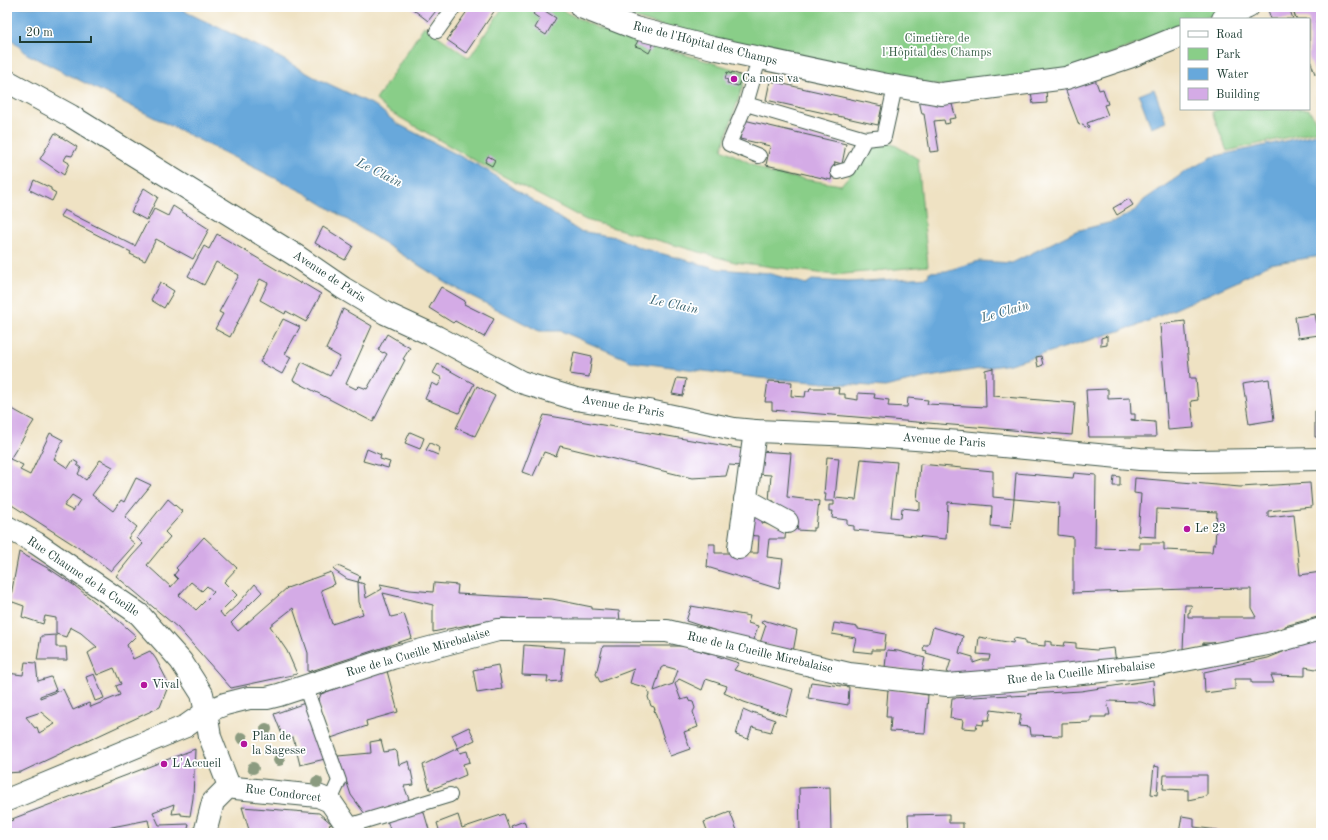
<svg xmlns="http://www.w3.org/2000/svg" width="1328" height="840" font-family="'Old Standard TT',serif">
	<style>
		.green { fill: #89ce88; stroke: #54865e }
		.water { fill: #67a8db; stroke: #437288 }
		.building { fill: #d4abe6; fill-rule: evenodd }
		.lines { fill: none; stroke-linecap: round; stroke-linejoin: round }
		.service-casing { stroke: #3e5649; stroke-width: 16 }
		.minor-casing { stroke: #3e5649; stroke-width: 24 }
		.tertiary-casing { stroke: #3e5649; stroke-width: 24 }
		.secondary-casing { stroke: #3e5649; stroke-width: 24 }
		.service { stroke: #fff; stroke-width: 14 }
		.minor { stroke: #fff; stroke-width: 22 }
		.tertiary { stroke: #fff; stroke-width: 22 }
		.secondary { stroke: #fff; stroke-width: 22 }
		.tree { fill: #8b9b80 }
		.poi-dot { fill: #b5179e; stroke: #fff; stroke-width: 1.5 }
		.labels { text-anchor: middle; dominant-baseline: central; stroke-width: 3.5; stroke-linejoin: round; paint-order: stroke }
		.park-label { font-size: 12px; fill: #3a6149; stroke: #fff }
		.street-label { font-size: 12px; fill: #1f3d34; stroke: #fff }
		.poi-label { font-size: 12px; fill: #1f3d34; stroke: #fff; text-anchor: start }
		.water-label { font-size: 13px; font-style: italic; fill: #38626e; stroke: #fff }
	</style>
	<rect width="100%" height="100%" fill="#fff"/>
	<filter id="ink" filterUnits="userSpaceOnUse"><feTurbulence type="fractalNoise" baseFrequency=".025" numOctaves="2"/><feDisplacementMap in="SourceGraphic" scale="8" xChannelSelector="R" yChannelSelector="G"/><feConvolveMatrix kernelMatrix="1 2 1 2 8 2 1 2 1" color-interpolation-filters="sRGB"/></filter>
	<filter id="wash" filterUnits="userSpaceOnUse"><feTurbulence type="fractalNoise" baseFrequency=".012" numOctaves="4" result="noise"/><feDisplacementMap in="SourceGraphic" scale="16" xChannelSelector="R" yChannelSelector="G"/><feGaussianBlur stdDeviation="0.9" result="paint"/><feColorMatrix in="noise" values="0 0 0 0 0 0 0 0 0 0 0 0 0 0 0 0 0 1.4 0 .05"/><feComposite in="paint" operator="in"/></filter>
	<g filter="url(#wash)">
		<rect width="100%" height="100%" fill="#efe2c3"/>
		<path class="green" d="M503,7H555L602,30L747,73L722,149L772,174L841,185L861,162L868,146L888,141L918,159L928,266L834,275L735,262L586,220L488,168L387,110L376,100L424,26L469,58Z
			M599,7H1233L1203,19H1181V28L1064,71L941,86L707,40Z
			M1220,109H1309L1320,130L1227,151L1212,112Z"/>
		<path class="water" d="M7,7H180L188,13L270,52L314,77L376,106L396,123L485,169L579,231L616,237L641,248L719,269L768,273L806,284L812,280L848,282L928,277L929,272L946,271L979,261L1012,263L1076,231L1116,221L1137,209L1144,200L1185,172L1212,157L1321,133V256L1269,264L1236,282L1139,325L1010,364L923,378L885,387L758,378L633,362L561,331H539L450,285L305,193L27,54L7,35Z
			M1154,89L1166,121L1151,127L1139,95Z"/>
		<g id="blocks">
			<path class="building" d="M410,7H439L428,21Z
				M470,7H497L466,53L447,40Z
				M538,7H545L547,8L545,11L556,18L546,35L535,28L540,19L533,14Z
				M1275,7H1289L1293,19H1271L1268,10Z
				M1292,7H1316L1320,20L1316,21L1321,37V72L1315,74L1309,57V19H1296Z
				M639,39L654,43L649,53L641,48L635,46Z
				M727,72L731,74L732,72L742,76L738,86L727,83L728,80L725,79Z
				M1095,79L1099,90L1103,89L1108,104L1104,105L1108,115L1087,123L1089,127L1085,128L1083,124L1079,125L1065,88Z
				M770,81L882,106L878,125L766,100Z
				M1046,90L1047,103L1033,104L1031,92Z
				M919,100L951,101L956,118L949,119L950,123L945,124L944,120L934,121L939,151L930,152L924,114H922Z
				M744,120L846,144L842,164L835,162L831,180L766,165L770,146L740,139Z
				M55,133L77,147L72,156L67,155L64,160L69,163L64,175L40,159Z
				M488,156L495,160L492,166L485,162Z
				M34,180L51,188V190L56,193L52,201L30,190Z
				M144,188L158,197L146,220L131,212Z
				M1129,199L1133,205L1117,215L1113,208Z
				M173,206L209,229L193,259L156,239L145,261L130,254L131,252L60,216L64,210L135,246L154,209L168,216Z
				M323,227L353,246L345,260L315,243Z
				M217,234L301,284V282L321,294L306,322L286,311L285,314L260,300L268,283L260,279L230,337L215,329L223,314L219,312L239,275L216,262L204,285L188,276L204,246L209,249Z
				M160,282L174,291L164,308L151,300Z
				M441,287L465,301L464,304L494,319L484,337L455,321L453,323L429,308Z
				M343,309L372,326L346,384L356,389L359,386L367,389L387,354L384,352L383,353L378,350L387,334L410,348L403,359L405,360L373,422L293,380L302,362L330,376L340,357L326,349L338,324H337Z
				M1315,314L1319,335L1298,338L1295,317Z
				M283,319L300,327L285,354L291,357L282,374L260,362Z
				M1185,321L1190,378H1196L1198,400L1191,401L1194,428L1168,430L1160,324Z
				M1107,336V345L1101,346V338Z
				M574,352L592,356L589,377L570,374Z
				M1041,356L1043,365L1038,367L1036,357Z
				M438,364L474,384L459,413L425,399L432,383L438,386L442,378L433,373Z
				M993,368V396L1075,403L1072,435L772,410V402H765L768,381L792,382L791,396L805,397L806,391H809L810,388H839L838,394H845V398L858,400V393L875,394L874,398L889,400L888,406L907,407L908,398L928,400L927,404L986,407L985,370Z
				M677,378L686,379L683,396L672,394Z
				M1269,379L1274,420L1249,424L1243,383Z
				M477,386L495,396L475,436L456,428Z
				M1108,389V399L1130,398L1131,414H1135V420L1131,419V420L1155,422L1156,437H1089L1086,390Z
				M7,406L34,421L10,459L23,465L20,470L30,475L50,433L63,440L54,459L68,468L73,460L78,463L77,465L81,468L78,474L86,480L100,460L113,467L92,495L113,511L121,500L124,502L136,478L151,485L125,517L137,527L128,538L135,544L111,571L93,557L7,502ZM72,495L80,500L73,511L64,506Z
				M1315,411H1321V437H1315Z
				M544,415L744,449L742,466L729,465L726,476L692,478L560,446L556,456L544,452L533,476L522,472Z
				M410,432L424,438L420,449L405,443Z
				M430,443L440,448L438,455L426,450Z
				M367,449L381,455L380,459L390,462L388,468L363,461Z
				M759,451L791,453L787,497L819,501L816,528H813V531L797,530L798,525L791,524L772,513L774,501H769L771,475L757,474Z
				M827,457L839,458L835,498L856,500L861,459L897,462L891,517L901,518L902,508L920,510V502L917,501L920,464L993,471V497L1014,499L1011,528L991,526L992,506L948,502L946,539L854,530V526L847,525V520L832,518L833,511H829V505H834V501H825L826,494H824Z
				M1016,473L1073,478L1074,473L1096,475L1095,548L1137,549H1140V543H1164V550L1212,552L1213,544H1215L1217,512L1157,509L1156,537L1138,536L1141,494L1134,493L1135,478L1240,487L1310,483L1312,507L1268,511V517L1294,514L1300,575L1321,572V616L1285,626V628L1256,636L1226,643H1203V646L1183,650L1185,605H1191L1192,607L1190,608V612L1188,613V617H1256L1251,608V588L1186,589L1073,593V537L1058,535L1059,503L1014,499Z
				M1114,476L1120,477V486H1113Z
				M168,499L183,512L165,532L170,537L147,565L171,587L178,579L174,575L178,570L176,568L204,537L237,568L224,582L237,595L220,612L224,617L238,604L255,584L262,592L231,623L238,631L287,588L331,572L335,584L321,590L332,624L363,614L359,602L358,582L364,584L366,598L382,589L380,584L410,590L433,592L434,583L458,585L457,594L552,599L592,607V609L619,611L620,621L563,622L502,618L433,632V605L383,593L391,617L404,614L412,638L308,672V653L293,608L270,626L287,651L297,674L231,688L178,628L116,576L132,556L143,544L137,538ZM191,582L202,591L207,586L214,592L196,610L179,595Z
				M746,507L763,515L762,523L786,527L785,539H769L767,557L783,559L779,589L707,567L709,544H715V553H758L759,536L745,535Z
				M19,552L51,570L75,586L119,621L136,636L127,645L133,659L150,651L156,659L169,684L160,707L21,772L7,773V673L23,675L25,662L36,663L38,681L51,677L56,690L40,696V698L63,689L73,710L89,703L91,707L93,706L120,695L116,686L121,684L114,668L97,675L88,653L97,647L81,633L70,627L66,637L56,634V618L45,616L43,624L22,617L24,606L10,601ZM41,712L55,724L39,733L37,727L35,728L26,717Z
				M338,566L360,576L358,582L347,579L335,571L333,569Z
				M691,606L750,616L748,623L758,626L753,643L686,621Z
				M763,620L797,630L793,652L760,643L766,625L761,623Z
				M834,623L858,627V629L886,634L884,650H872V653L853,651L856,638L832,634Z
				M933,627L963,636L959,653L973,657V663L982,660H989L990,655L977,654L979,637L1013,643L1014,638L1025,640V644L1045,646V641L1051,642V645L1064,646L1065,642L1076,643V648L1096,650L1114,648L1116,662L946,676L951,660L926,653L927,651L923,650L924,645H928Z
				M56,635V647H66L67,660H37L41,636Z
				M1321,641V670L1305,667V676L1271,675L1274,683H1252V679H1235V689L1205,693L1204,672L1268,658L1305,643Z
				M524,645L565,648L561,681L547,682L548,676L522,675Z
				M603,646H685L739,663L734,670L793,689L786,716L744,702L724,693L727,686L706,679L702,690L679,679L675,684L681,700L688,698L689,701L693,702L695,708L693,712L698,727L684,732L690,749L670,756L654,710H655L654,707L651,706L648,697L649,694L647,688L630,683L634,669L600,682L596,674ZM664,666L678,670L673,684L654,691L661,668Z
				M887,650L898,651L925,658L922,672L885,667Z
				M498,665L502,689L477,693L473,670Z
				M387,671L398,712L366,721L367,726L331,738L318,702L321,694L369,676Z
				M94,674L104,698L95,701L86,677Z
				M1153,680L1155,707L1141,702L1107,701L1110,715H1106V717H1091V722L1062,723V736L1031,735L1030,727L1019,726L1021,714L991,710L989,720H984L983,725L977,724L976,729L962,728L963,720L950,718L952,698L1011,695V696L1029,695L1028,694L1081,691Z
				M811,682L849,687L848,705L808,698Z
				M888,689L928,695L925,733L890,731L891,717H886Z
				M305,703L325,759L300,765L293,737L284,740L274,714Z
				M743,710L752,714V712L775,720L771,732L752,727L748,739L736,735Z
				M469,727L475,740L458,748L452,735Z
				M381,740L384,752L395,750L397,752L399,765L409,761L414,785L404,786L410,802L365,814L351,795L338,756L371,753L370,742Z
				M458,748L460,753L467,751L470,762L463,764L466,775L430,790L423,765Z
				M195,749L193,798L190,816L181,815V813L172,814L174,804L153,812L159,825L189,824L187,833H151L148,820L112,827L98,833H7V822L13,820L12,819Z
				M1154,766L1159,767L1157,795L1151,794Z
				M1164,775H1207V796L1188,800V790L1163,789Z
				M830,787L831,833H800L799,788Z
				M242,807L319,813L332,824L329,825L331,827L323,833H250Z
				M423,809L430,833H391L387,820Z
				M730,812L738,833H708L704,822Z
				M504,814L511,833H440L437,823L458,815L462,828Z
				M949,814V823H963V833H909L908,815Z
				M1182,816L1194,818V827L1218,830L1220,833H1179Z
				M524,821L528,833H514L511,826Z"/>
		</g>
	</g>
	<g filter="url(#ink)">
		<use href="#blocks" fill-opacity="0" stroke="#3e5649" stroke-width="1"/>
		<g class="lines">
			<defs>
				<path id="service" d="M437,31L454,7
					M746,104L865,139
					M759,156L729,144L746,104L759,59
					M838,172L849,169L865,139L884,137L895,87
					M305,686L339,781L330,801
					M348,826L450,795"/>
				<path id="minor" d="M581,7L635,28L713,48L882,84L941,94L1066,78L1129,57L1181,36
					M1223,19L1248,7
					M745,499L787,522
					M7,527L36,543L139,614L181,661L202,694L206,712L210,737L229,786L213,802L205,833
					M739,548L755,431
					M229,786L235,788L318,796L330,801L352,833"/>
				<path id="tertiary" d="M7,800L186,726L206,712L225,704L249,698H267L279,695L392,658L498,630L667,631L849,674L947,685L1034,678L1159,665L1268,644L1321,629"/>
				<path id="secondary" d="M7,81L71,116L295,255L343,288L385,313L437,337L521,382L576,399L649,411L734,429L755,431L855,435L961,442L1140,459L1195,461L1321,459"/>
			</defs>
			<use href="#service" class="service-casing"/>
			<use href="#minor" class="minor-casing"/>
			<use href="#tertiary" class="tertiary-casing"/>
			<use href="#secondary" class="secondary-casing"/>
			<use href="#service" class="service"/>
			<use href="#minor" class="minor"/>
			<use href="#tertiary" class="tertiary"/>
			<use href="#secondary" class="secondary"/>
		</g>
		<g class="tree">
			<circle cx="266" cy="729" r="6"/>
			<circle cx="242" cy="738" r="6"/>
			<circle cx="279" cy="760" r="6"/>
			<circle cx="253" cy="768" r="6"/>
			<circle cx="317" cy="782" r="6"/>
		</g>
	</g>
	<g class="poi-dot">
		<circle cx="734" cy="79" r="4"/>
		<circle cx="1187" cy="529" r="4"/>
		<circle cx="144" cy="685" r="4"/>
		<circle cx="244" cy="744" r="4"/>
		<circle cx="164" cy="764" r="4"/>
	</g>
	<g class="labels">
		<g class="park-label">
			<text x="937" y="39">Cimetière de<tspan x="937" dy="14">l'Hôpital des Champs</tspan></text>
		</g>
		<g class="street-label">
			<text transform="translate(705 44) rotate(14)">Rue de l'Hôpital des Champs</text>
			<text transform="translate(329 277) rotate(33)">Avenue de Paris</text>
			<text transform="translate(623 407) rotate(10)">Avenue de Paris</text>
			<text transform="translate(944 441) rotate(4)">Avenue de Paris</text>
			<text transform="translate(83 577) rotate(34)">Rue Chaume de la Cueille</text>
			<text transform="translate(418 653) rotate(-16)">Rue de la Cueille Mirebalaise</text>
			<text transform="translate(760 653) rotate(13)">Rue de la Cueille Mirebalaise</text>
			<text transform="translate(1081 673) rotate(-6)">Rue de la Cueille Mirebalaise</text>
			<text transform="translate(283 794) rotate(7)">Rue Condorcet</text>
		</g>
		<g class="poi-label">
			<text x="742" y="79">Ca nous va</text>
			<text x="1195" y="529">Le 23</text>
			<text x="152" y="685">Vival</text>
			<text x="252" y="737">Plan de<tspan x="252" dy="14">la Sagesse</tspan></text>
			<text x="172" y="764">L'Accueil</text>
		</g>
		<g class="water-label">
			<text transform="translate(379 173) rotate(27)">Le Clain</text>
			<text transform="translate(674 305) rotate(12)">Le Clain</text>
			<text transform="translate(1005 312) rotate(-16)">Le Clain</text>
		</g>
	</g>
	<rect width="1328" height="840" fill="none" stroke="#fff" stroke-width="24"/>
	<rect x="1180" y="18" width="130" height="92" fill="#ffffff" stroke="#a5b1ae"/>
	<rect x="1188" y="31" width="20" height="6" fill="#ffffff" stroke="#a5b1ae"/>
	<text x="1216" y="38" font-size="12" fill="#1f3d34">Road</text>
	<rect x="1188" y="48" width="20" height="12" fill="#89ce88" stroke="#a5b1ae"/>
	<text x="1216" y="58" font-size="12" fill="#1f3d34">Park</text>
	<rect x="1188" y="68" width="20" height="12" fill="#67a8db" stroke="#a5b1ae"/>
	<text x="1216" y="78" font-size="12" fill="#1f3d34">Water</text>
	<rect x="1188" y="88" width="20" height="12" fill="#d4abe6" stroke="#a5b1ae"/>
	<text x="1216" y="98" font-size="12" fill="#1f3d34">Building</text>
	<path d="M20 36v6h71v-6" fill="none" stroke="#1f3d34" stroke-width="2"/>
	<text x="26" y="36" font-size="12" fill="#1f3d34" stroke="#ffffff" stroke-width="3" paint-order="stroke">20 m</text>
</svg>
